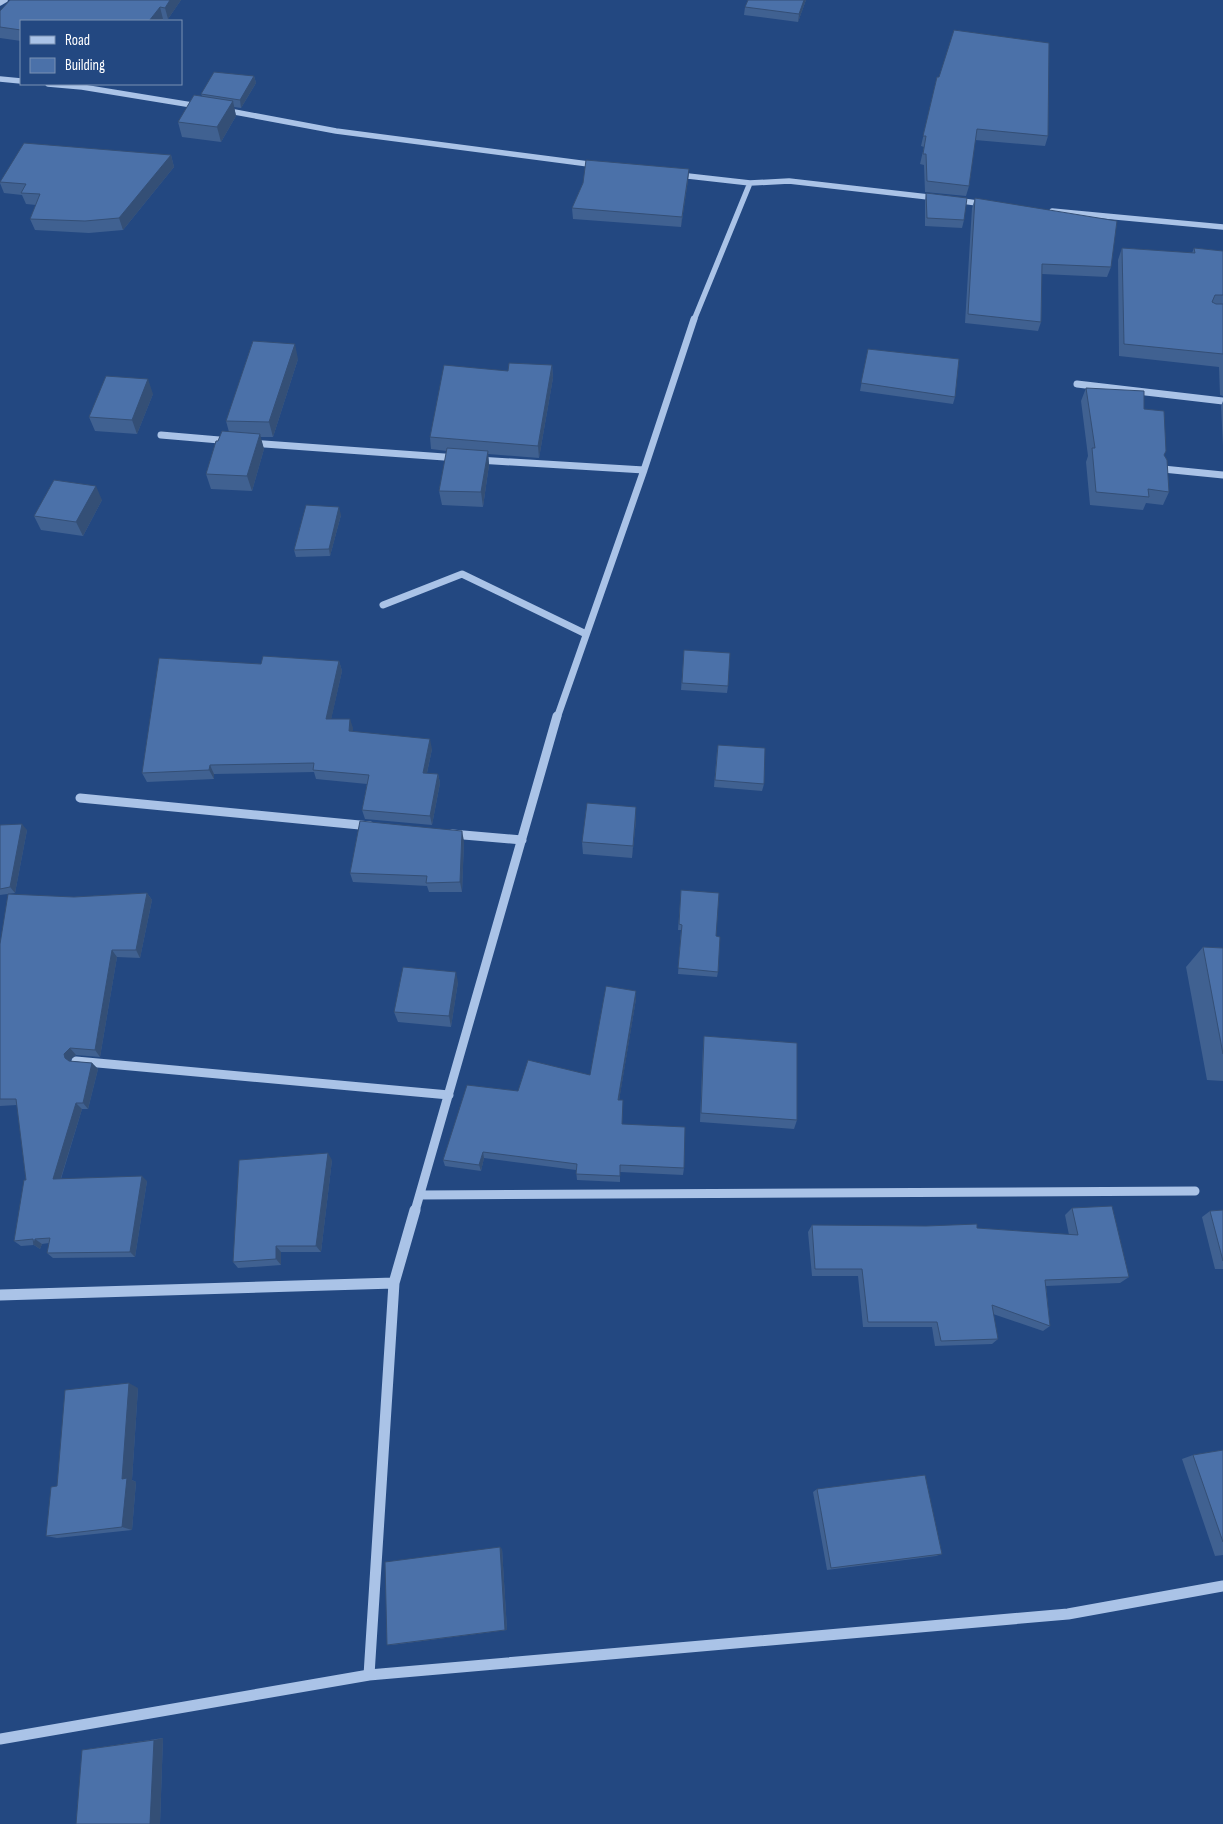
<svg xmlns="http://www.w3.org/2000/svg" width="1223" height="1824" font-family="'Sofia Sans Condensed',sans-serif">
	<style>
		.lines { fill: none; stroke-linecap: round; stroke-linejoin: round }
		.minor-far3 { stroke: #aac3e7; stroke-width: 5.5 }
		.minor-far2 { stroke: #aac3e7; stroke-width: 7 }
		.minor-far1 { stroke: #aac3e7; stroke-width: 9 }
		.minor { stroke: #aac3e7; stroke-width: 11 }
		.wall { fill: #406191 }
		.shaded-wall { fill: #344f76 }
		.building { fill: #4b71a9; stroke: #344f76 }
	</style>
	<rect width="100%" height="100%" fill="#234881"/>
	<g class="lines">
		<path class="minor-far3" d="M0,3L5,0
			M0,79L21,81
			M48,84L82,87L198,106
			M224,110L336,131L596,165
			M679,175L750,183L789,181L937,198
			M955,200L984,204
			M1052,211L1223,227
			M694,320L750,183"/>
		<path class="minor-far2" d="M1077,384L1223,401
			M161,435L231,441
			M251,443L458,458
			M478,460L644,470L694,319
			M1163,469L1223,475
			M383,605L462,574L586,634
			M557,718L644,470"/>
		<path class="minor-far1" d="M80,798L370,826
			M452,834L522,840
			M76,1061L449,1095
			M420,1195L1195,1191
			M415,1211L557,716"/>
		<path class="minor" d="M0,1295L394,1283
			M369,1675L394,1283L415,1210
			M0,1739L369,1675L1068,1614L1223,1586"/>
	</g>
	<path class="wall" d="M10,0H181L168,19H163L162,21H21V41L0,38V11Z
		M806,0L798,22L744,15L745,7Z
		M254,76L256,83L241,108L234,107L236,116L221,142L182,137L178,122L202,96L201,94Z
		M937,77L1048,136L1045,146L975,140L969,186L966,196L925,192L924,165L920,164L924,147L921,146Z
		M171,155L174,167L123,230L89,233L35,230L30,219L36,205L26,204L22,195L4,193L0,183V181Z
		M689,169L688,180L681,227L573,219L572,208L583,183Z
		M926,193L964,220L962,228L925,226V201Z
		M975,198L1111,267L1107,277L1042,274L1041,322L1038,331L965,323L972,208Z
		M1122,248L1192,253L1194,248L1223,251V396L1220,395L1219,367L1119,356L1118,260Z
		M868,349L955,397L953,404L860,391Z
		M298,359L273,437H260L264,449L252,491L211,489L206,474L218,441L229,432L226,421Z
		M552,365L553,378L539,458L488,454L489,465L483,507L442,505L439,491L447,451L431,449L430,437L508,371Z
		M1086,388L1144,409L1164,456L1169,492L1163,505L1146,503L1143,510L1090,505L1086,462L1088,456L1081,401Z
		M153,394L137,434L95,431L89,417Z
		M1223,401V446L1221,406Z
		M102,500L83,536L41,530L34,516Z
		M341,515L330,556L296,557L294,550Z
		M684,650L728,686L727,693L681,690Z
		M339,661L342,671L331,719L353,728L352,731L432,749L427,773L438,774L440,783L432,825L365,819L362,810L367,784L316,779L314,772L214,774V779L147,782L142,773L261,664Z
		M717,751L764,784L762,791L714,787Z
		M636,820L632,858L583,854L582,842Z
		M0,825L27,830L15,893L0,895Z
		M464,841L462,892H429L427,886L353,882L350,873Z
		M681,890L716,936L718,972L717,977L678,974L681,930H678Z
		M147,893L152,900L140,958L117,957L100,1057L76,1055L70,1060V1061L92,1063L98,1069L88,1109H82L61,1179L147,1181L135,1257L53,1258L47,1253L49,1243L42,1244L40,1249L34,1245L21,1246L14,1241L26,1180L17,1105L0,1106V944L74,897Z
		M1203,947L1223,948V1081L1207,1080L1186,967Z
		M458,982L451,1027L398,1022L394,1012Z
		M636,991V999L619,1100L622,1124L684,1168L683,1175L620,1172V1182L577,1180L576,1170L484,1158L481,1171L445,1166L443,1160L518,1091L590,1075Z
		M704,1036L797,1120L794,1129L700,1122L703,1046Z
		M332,1160L321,1252H281V1265L238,1268L233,1262Z
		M1072,1208L1129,1277L1120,1283L1046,1286L1050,1326L1043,1331L993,1314L998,1339L992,1344L935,1346L932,1327H863L858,1276H812L808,1232L812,1225L977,1228L1069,1235L1065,1215Z
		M1223,1210V1269H1215L1202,1217L1210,1211Z
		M138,1388L132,1480L136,1482L132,1530L57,1538L46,1536L57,1486Z
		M1223,1450V1555L1215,1556L1182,1459L1193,1455Z
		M817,1489L942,1554L936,1556L827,1570L813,1492Z
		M502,1549L507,1630L392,1645H387Z
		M163,1738L160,1824L82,1750Z"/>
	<path class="shaded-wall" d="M170,0H181L168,19L165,8Z
		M804,0H806L798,22L799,14Z
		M160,7L163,19L162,21H149Z
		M254,76L256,83L241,108L240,100Z
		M233,101L236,116L221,142L217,127Z
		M171,155L174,167L123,230L119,218Z
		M689,169L688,180L681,227L682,217Z
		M295,344L298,359L273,437L269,422Z
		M552,365L553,378L539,458L538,446Z
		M148,379L153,394L137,434L132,420Z
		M260,434L264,449L252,491L247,476Z
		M488,451L489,465L483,507L481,492Z
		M96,486L102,500L83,536L76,522Z
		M339,507L341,515L330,556L329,549Z
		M339,661L342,671L329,729L326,719Z
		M350,719L353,728L352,740L349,731Z
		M430,739L432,749L425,782L423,773Z
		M210,765L214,774V779L209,770Z
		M438,774L440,783L432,825L430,816Z
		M636,807V820L632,858L633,846Z
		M22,824L27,830L15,893L10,887Z
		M462,831L464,841L462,892L460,882Z
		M147,893L152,900L140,958L136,950Z
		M112,950L117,957L100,1057L95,1050Z
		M456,972L458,982L451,1027L449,1016Z
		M636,991V999L618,1107V1100Z
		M70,1048L76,1055L70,1060L71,1064L65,1058L64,1054Z
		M92,1063L98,1069L88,1109L83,1103Z
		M76,1103L82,1109L59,1184L53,1179Z
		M483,1152L484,1158L481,1171L479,1165Z
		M328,1153L332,1160L321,1252L316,1246Z
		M142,1176L147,1181L135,1257L130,1252Z
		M35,1239L42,1244L40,1249L34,1245Z
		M276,1246L281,1252V1265L276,1259Z
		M129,1383L138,1388L132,1480L136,1482L132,1530L122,1527V1479Z
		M500,1547L502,1549L507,1630H505Z
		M163,1738L160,1824H150L154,1740Z"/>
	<path class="building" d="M10,0H170L165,8L160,7L149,21H21V30L0,27V11Z
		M748,0H804L799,14L745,7Z
		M954,30L1049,43L1048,136L977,129L969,186L927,181L926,154H923L926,136H923L937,77H939Z
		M214,72L254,76L240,100L201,94Z
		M194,95L233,101L217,127L178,122Z
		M24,143L171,155L119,218L85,221L30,219L40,194L21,193L26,184L0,182Z
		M586,160L689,169L682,217L572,208L583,183Z
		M926,193L967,198L964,220L927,218Z
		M975,198L1117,221L1111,267L1042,264L1041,322L968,314Z
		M1122,248L1195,253L1194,248L1223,251V295H1215L1212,302L1216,304H1223V354L1124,344Z
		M253,341L295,344L269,422L226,421Z
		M868,349L959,359L955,397L861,383Z
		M509,363L552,365L538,446L430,437L444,365L508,371Z
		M106,376L148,379L132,420L89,417Z
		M1086,388L1144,391V409L1164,411L1166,451L1164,455L1167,460L1169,492L1148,489L1149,497L1096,492L1092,448H1095Z
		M222,431L260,434L247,476L206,474L216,441H218Z
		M447,448L488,451L481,492L439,491Z
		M54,480L96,486L76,522L34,516Z
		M306,505L339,507L329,549L294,550Z
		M684,650L730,653L728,686L682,683Z
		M263,656L339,661L326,719H350L349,731L430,739L423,773L438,774L430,816L362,810L369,775L313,770L314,763L210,765L209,770L142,773L159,658L261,664Z
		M718,745L765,748L764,784L715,780Z
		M587,803L636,807L633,846L582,842Z
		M360,821L462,831L460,882L426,883L427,876L350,873Z
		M22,824L10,887L0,889V825Z
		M681,890L719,893L716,936L720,937L718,972L678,968L682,925L679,924Z
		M147,893L136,950H112L95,1050L70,1048L64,1054L65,1058L69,1061L92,1063L83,1103H76L53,1179L142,1176L130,1252L47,1253L50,1238L35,1239L34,1245L33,1239L14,1241L24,1180H26L16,1099H0V944L8,894L74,897Z
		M1203,947L1223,948V1054Z
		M403,967L456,972L449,1016L394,1012Z
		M606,986L636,991L618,1100H623L622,1124L685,1127L684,1168L620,1165V1176L576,1174L577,1164L483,1152L479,1165L443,1160L467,1085L518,1091L528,1060L590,1075Z
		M704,1036L797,1043V1120L701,1113Z
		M328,1153L316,1246H276V1259L233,1262L239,1160Z
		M1112,1206L1129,1277L1045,1280L1050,1326L992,1305L998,1339L941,1341L937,1322H868L862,1269H815L812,1225L926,1226L977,1224V1228L1078,1235L1072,1208Z
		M1223,1210V1261L1210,1211Z
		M129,1383L122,1479L127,1478L122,1527L46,1536L51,1487L57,1486L65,1390Z
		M1223,1450V1542L1193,1455Z
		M925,1475L942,1554L831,1568L817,1489Z
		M500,1547L505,1630L387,1645L385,1562Z
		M154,1740L150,1824H76L82,1750Z"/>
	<rect x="20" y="20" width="162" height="65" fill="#234881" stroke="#7b91b3"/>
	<rect x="30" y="36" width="25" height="8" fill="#aac3e7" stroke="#7b91b3"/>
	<text x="65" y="45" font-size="15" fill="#ffffff">Road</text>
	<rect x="30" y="58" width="25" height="15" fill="#4b71a9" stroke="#7b91b3"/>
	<text x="65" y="70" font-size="15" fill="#ffffff">Building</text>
</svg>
